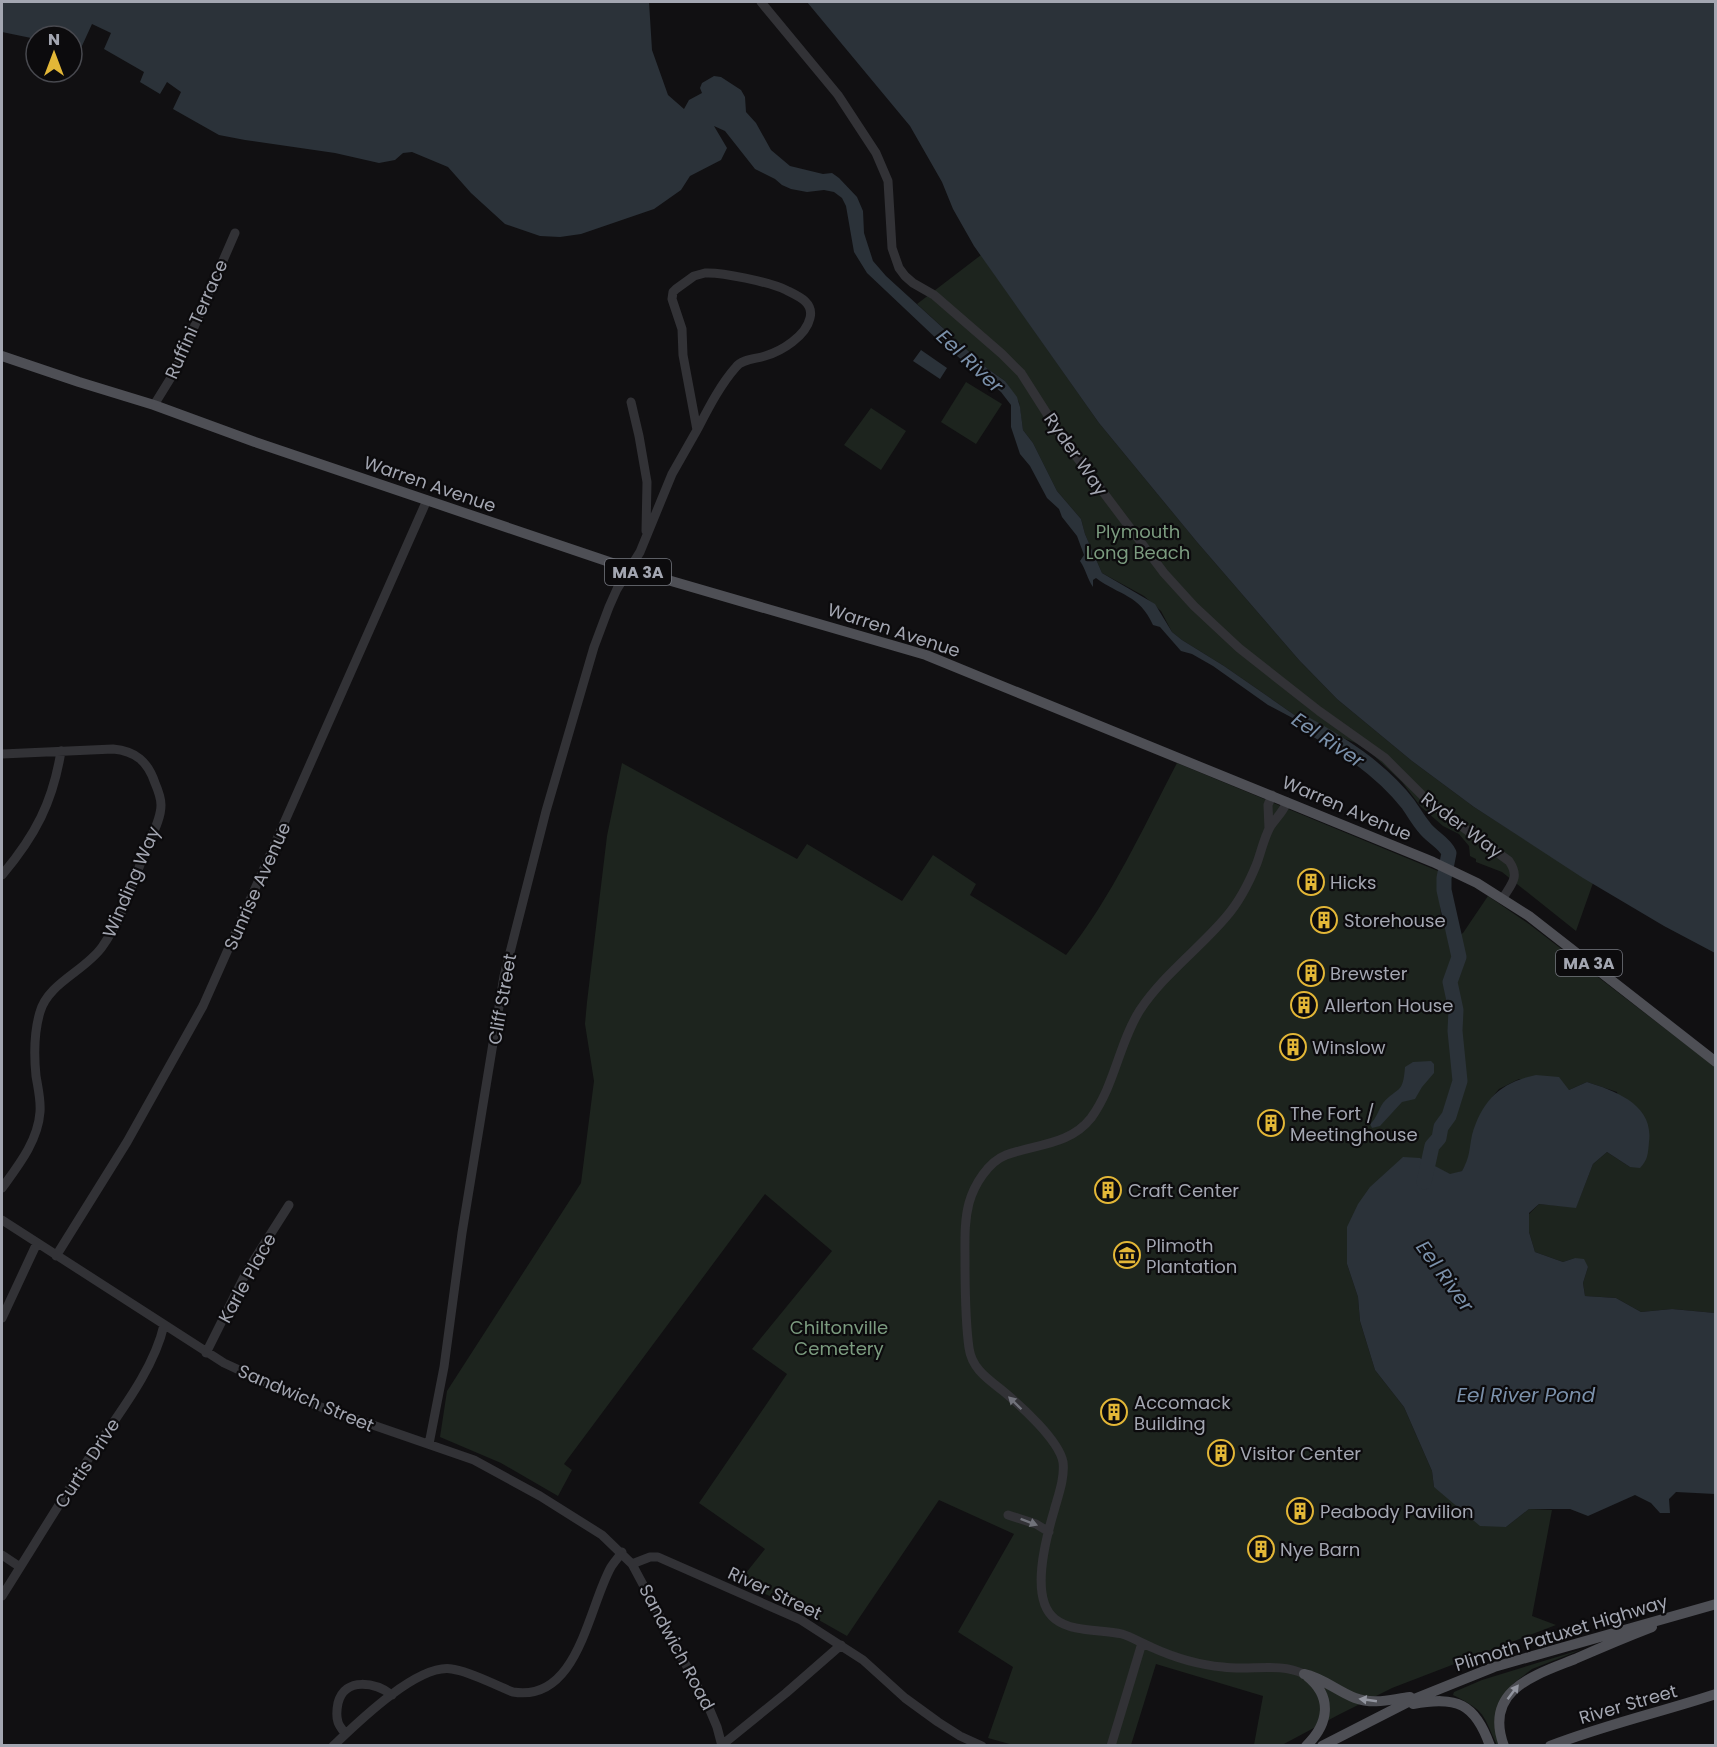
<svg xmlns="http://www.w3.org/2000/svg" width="1717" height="1747" font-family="Poppins,sans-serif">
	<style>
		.green { fill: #1d241e }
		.water { fill: #2b3239 }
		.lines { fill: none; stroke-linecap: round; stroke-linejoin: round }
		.river { stroke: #2b3239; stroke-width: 15 }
		.minor { stroke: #323236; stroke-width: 9 }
		.major { stroke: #4e4f55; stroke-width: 10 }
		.oneway { fill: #70727a }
		.oneway2 { fill: #92959f }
		.labels { text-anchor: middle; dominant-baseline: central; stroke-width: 4.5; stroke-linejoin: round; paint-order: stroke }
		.shield { fill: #0c0b0d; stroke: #767880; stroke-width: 1.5 }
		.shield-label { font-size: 16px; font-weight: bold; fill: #a3a6b1 }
		.street-label { font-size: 18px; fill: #a3a6b1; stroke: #0c0b0d }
		.park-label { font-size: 18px; fill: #7b9b7f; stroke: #0c0b0d }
		.poi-label { font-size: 18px; fill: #a3a6b1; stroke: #0c0b0d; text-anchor: start }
		.water-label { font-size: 20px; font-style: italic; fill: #7b91ab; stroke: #0c0b0d }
	</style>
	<rect width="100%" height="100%" fill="#111012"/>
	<path class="green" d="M981,255L1099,423L1197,542L1299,660L1337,699L1412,761L1474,807L1593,883L1576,931L1502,872L1476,862V859L1470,856L1469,846L1459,834L1443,826L1421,807L1402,782L1370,752L1356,743L1322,730L1299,718L1224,666L1182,640L1172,632L1161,611L1144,596L1102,573L1085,534L1081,519L1057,491L1033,443L1023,430L1019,402L1005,381L988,369L917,304Z
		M966,382L1002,404L976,444L941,422Z
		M871,408L906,431L881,470L844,445Z
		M622,763L797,859L807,844L902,901L933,855L976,884L970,895L1066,955C1112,897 1143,828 1177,763L1438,871L1441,917L1450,941L1463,933L1488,896L1529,924L1715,1067V1313L1672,1309L1641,1312L1616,1298L1585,1296L1583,1283L1588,1267L1575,1258L1563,1262L1535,1252L1529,1232V1214L1539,1204L1576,1207L1593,1164L1607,1152L1630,1167L1617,1092L1587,1082L1569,1090L1519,1079L1499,1089L1486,1105L1473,1134L1469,1159L1462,1171L1450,1175L1420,1158L1347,1264L1358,1297L1360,1321L1375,1370L1404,1407L1432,1471L1434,1487L1506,1527L1529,1509L1552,1510L1532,1616L1556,1625L1392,1688L1340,1714L1282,1745H1254L1263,1696L1156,1664L1131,1745H1013L988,1738L1013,1667L958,1632L1014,1534L939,1500L847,1636L794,1606L738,1583L765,1549L699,1503L787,1374L752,1349L832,1251L765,1194L564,1464L572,1470L558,1496L501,1463L440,1437L447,1391L581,1183L594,1081L585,1024L587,1002L607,836Z
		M1583,1649L1532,1669L1514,1683L1503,1698L1496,1731L1499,1745H1497C1482,1714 1487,1712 1453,1695L1454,1692L1482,1680Z"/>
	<path class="water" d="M2,2H649L652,50L668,95L684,109L689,100L702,93L700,88L702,83L714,76L721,77L741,90L745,97L746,112L756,123L771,150L790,166L823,174L832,173L839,178L857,197L863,211L864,233L873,261L886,276L988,369L1005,381L1017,397L1020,407L1023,430L1033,443L1057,491L1081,519L1085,534L1102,573L1155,604L1172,632L1182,640L1224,666L1319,732L1268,705L1213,666L1192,654L1181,651L1160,627L1153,625C1139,594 1120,596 1096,578L1093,580V587C1087,578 1086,570 1080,561L1084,555L1077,536L1062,517L1059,509L1047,498L1030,466L1020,454L1011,427V405L1001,392L940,342L867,273L854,252L846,206L842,198L834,192L824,190L807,192L791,189L782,185L775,179L755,169L725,131L714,126L727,148L721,160L690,176L681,190L654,209L581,234L560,237L540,236L505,224L471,193L448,167L412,152L403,153L395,160L379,163L335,153L245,140L219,135L173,109L181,92L167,82L160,94L140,82L144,72L104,49L111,33L92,24L81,48L72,46V36H36V39L2,32Z
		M807,2H1715V953L1664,926L1583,878L1474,807L1412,761L1337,699L1299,660L1197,542L1099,423L974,246L953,209L942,182L910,126Z
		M921,350L947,368L940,379L913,361Z
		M1431,1061L1434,1064V1073L1422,1087L1415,1099L1402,1102L1380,1126L1372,1128L1370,1124C1377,1118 1378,1110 1383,1103C1398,1086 1403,1095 1405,1067L1413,1062Z
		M1536,1075L1559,1077L1569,1090L1587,1082C1616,1091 1654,1105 1649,1142C1648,1153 1648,1160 1640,1168L1630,1167L1607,1152L1593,1164L1576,1208L1539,1204L1529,1213V1232L1535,1252L1563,1262L1575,1258L1584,1259L1588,1267L1583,1283L1585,1296L1616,1298L1641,1312L1672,1309L1715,1313V1494L1676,1492L1669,1499L1670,1513H1660L1651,1503L1635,1495L1588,1516L1570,1509H1529L1506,1527L1480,1526L1434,1487L1432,1471L1404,1407L1375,1370L1360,1321L1358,1297L1347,1264V1227L1358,1204L1370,1187L1403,1157L1420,1158L1450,1174L1462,1171C1470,1157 1469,1150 1472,1135C1482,1100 1501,1082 1536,1075Z"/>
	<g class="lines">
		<path class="river" d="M1302,722C1340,743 1380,768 1408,804C1413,811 1418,820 1424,827C1431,837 1444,842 1449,853L1444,878V890L1459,957L1450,982L1456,1010L1455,1031L1460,1081L1449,1116L1441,1127L1439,1138L1432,1146L1424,1182"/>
		<path class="minor" d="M761,2L838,95L876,153L888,181L892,248L899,268L905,276L913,283L934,295L1002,354L1021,373L1063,439L1088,472L1164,573L1194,606L1239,648L1319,711L1385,758L1430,803L1509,861C1520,877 1512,883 1503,898
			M705,273C722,272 769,282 786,290C798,296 814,302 810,318C806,336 782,351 765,356C756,359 742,359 736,367C720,385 708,409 697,430L683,355L682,329L672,299L673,292L676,289L694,276Z
			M631,402L639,436L647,482L646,531
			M154,405L175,371L235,233
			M2,754L113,749C136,751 148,762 155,783C158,790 161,798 161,805C161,821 150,838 145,852C132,884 122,919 102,947C85,971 48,983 40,1012C34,1032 34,1056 36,1076C38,1088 41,1100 40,1112C38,1141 18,1166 2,1188
			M1287,802C1283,812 1276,818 1270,827C1264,838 1261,852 1257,863C1249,883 1240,901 1226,917C1199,949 1163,975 1140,1010C1119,1043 1115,1085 1091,1118C1070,1145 1036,1144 1006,1155C988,1162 974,1185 969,1203C964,1222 965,1241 965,1260C965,1289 965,1319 969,1348C972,1369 988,1379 1003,1391C1020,1405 1059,1440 1063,1462C1065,1478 1058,1496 1054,1511C1046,1538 1029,1599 1055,1619C1073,1633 1102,1629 1122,1634C1132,1637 1141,1643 1151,1647C1173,1657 1199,1665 1223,1667C1250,1671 1279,1662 1304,1674
			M1269,829L1268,805L1272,795
			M2,875C35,836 53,802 61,751
			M2,1220L224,1363L315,1405L474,1460L540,1496L602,1535L632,1564L709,1708L717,1727L722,1746
			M56,1256L127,1142L203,1006L427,500
			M2,1318L37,1243
			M206,1353L247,1271L289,1205
			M429,1444L444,1367L462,1233L504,976L546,811L594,647L609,607L617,589L640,552L672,474L697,430
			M1008,1515L1036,1524L1049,1532
			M2,1555L20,1567
			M632,1564L650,1557H658L801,1620L863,1660L905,1698L938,1722L960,1736L982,1746
			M2,1596C33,1547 63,1497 95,1449C120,1412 154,1369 164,1325
			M345,1734C343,1730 339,1726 338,1722C336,1716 337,1708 338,1703C345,1676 376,1683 392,1695
			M722,1745L786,1693L841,1645
			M333,1746C357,1723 418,1663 452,1669C472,1672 494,1685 513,1692C578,1703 588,1608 611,1567C614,1562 619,1557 622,1552
			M1111,1746L1142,1643"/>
		<path class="major" d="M2,356L79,382L154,405L255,442L630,569L926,655L1433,862L1477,883L1529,916L1716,1062
			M1304,1674C1323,1678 1337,1691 1355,1698C1374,1705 1392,1699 1410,1697
			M1413,1704C1457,1696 1475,1703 1490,1746
			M1306,1746C1329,1724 1333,1697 1307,1676
			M1322,1746L1412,1700L1494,1667L1716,1604
			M1504,1746C1483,1690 1535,1675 1575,1659C1600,1648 1626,1637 1652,1627
			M1550,1746C1604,1725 1661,1712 1716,1694"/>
	</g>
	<defs><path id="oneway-solid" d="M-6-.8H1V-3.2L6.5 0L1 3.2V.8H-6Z" transform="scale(1.5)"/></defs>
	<g class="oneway">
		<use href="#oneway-solid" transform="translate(1015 1403) rotate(-136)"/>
		<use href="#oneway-solid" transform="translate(1029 1522) rotate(21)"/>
	</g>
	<g class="oneway2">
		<use href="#oneway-solid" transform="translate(1513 1692) rotate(-53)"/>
		<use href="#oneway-solid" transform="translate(1368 1700) rotate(-172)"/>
	</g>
	<defs>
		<symbol id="building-ring" viewBox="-11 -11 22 22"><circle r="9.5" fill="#0c0b0d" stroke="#e3b737" stroke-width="1.5"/><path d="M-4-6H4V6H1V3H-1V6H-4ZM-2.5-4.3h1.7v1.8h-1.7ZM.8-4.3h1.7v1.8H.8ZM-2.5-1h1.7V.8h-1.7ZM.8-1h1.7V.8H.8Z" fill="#e3b737"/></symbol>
		<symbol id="museum-ring" viewBox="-11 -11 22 22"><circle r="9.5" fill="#0c0b0d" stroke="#e3b737" stroke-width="1.5"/><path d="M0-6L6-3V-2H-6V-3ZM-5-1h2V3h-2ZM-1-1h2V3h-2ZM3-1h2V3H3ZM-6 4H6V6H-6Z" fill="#e3b737"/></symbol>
	</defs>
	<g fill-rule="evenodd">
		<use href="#building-ring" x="1296" y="867" width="30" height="30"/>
		<use href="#building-ring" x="1309" y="905" width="30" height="30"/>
		<use href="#building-ring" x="1296" y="958" width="30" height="30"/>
		<use href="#building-ring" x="1289" y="990" width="30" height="30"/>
		<use href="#building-ring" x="1278" y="1032" width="30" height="30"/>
		<use href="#building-ring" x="1256" y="1108" width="30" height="30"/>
		<use href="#building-ring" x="1093" y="1175" width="30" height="30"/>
		<use href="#museum-ring" x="1112" y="1240" width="30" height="30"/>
		<use href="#building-ring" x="1099" y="1397" width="30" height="30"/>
		<use href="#building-ring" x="1206" y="1438" width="30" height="30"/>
		<use href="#building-ring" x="1285" y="1496" width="30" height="30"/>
		<use href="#building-ring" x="1246" y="1534" width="30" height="30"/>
	</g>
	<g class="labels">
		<g class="shield">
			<rect x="605" y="559" width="66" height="26" rx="4.5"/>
			<rect x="1556" y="950" width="66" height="26" rx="4.5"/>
		</g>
		<g class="shield-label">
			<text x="638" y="572">MA 3A</text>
			<text x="1589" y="963">MA 3A</text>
		</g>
		<g class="street-label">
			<text transform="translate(196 319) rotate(-66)">Ruffini Terrace</text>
			<text transform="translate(1076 454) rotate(55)">Ryder Way</text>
			<text transform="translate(430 484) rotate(19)">Warren Avenue</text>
			<text transform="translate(894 630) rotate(18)">Warren Avenue</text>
			<text transform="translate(1347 808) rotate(23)">Warren Avenue</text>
			<text transform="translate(1462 825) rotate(37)">Ryder Way</text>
			<text transform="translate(131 882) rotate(-67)">Winding Way</text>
			<text transform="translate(257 886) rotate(-66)">Sunrise Avenue</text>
			<text transform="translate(502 999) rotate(-80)">Cliff Street</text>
			<text transform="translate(247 1278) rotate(-61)">Karle Place</text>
			<text transform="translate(306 1398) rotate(23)">Sandwich Street</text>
			<text transform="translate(87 1463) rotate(-57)">Curtis Drive</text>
			<text transform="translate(775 1593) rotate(25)">River Street</text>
			<text transform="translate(1561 1633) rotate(-17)">Plimoth Patuxet Highway</text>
			<text transform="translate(677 1647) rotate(62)">Sandwich Road</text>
			<text transform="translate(1628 1704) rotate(-16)">River Street</text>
		</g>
		<g class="park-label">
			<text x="1138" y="531">Plymouth<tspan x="1138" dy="21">Long Beach</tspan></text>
			<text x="839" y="1327">Chiltonville<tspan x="839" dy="21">Cemetery</tspan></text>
		</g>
		<g class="poi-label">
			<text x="1330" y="882">Hicks</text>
			<text x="1344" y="920">Storehouse</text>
			<text x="1330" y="973">Brewster</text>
			<text x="1324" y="1005">Allerton House</text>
			<text x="1312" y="1047">Winslow</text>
			<text x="1290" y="1113">The Fort /<tspan x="1290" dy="21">Meetinghouse</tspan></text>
			<text x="1128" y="1190">Craft Center</text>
			<text x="1146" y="1245">Plimoth<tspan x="1146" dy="21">Plantation</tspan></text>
			<text x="1134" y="1402">Accomack<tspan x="1134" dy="21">Building</tspan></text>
			<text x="1240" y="1453">Visitor Center</text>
			<text x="1320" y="1511">Peabody Pavilion</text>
			<text x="1280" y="1549">Nye Barn</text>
		</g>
		<g class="water-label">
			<text transform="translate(970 361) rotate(43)">Eel River</text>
			<text transform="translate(1328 740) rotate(34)">Eel River</text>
			<text transform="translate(1445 1276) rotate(54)">Eel River</text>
			<text x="1526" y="1395">Eel River Pond</text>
		</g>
	</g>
	<rect width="1717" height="1747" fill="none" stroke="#a3a6b1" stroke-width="6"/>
	<g transform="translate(54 54)"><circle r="28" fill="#0c0b0d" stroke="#48494f" stroke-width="1.5"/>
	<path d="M0-4.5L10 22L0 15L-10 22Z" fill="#e3b737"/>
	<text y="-9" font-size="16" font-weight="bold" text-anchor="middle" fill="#a3a6b1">N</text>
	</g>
</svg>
